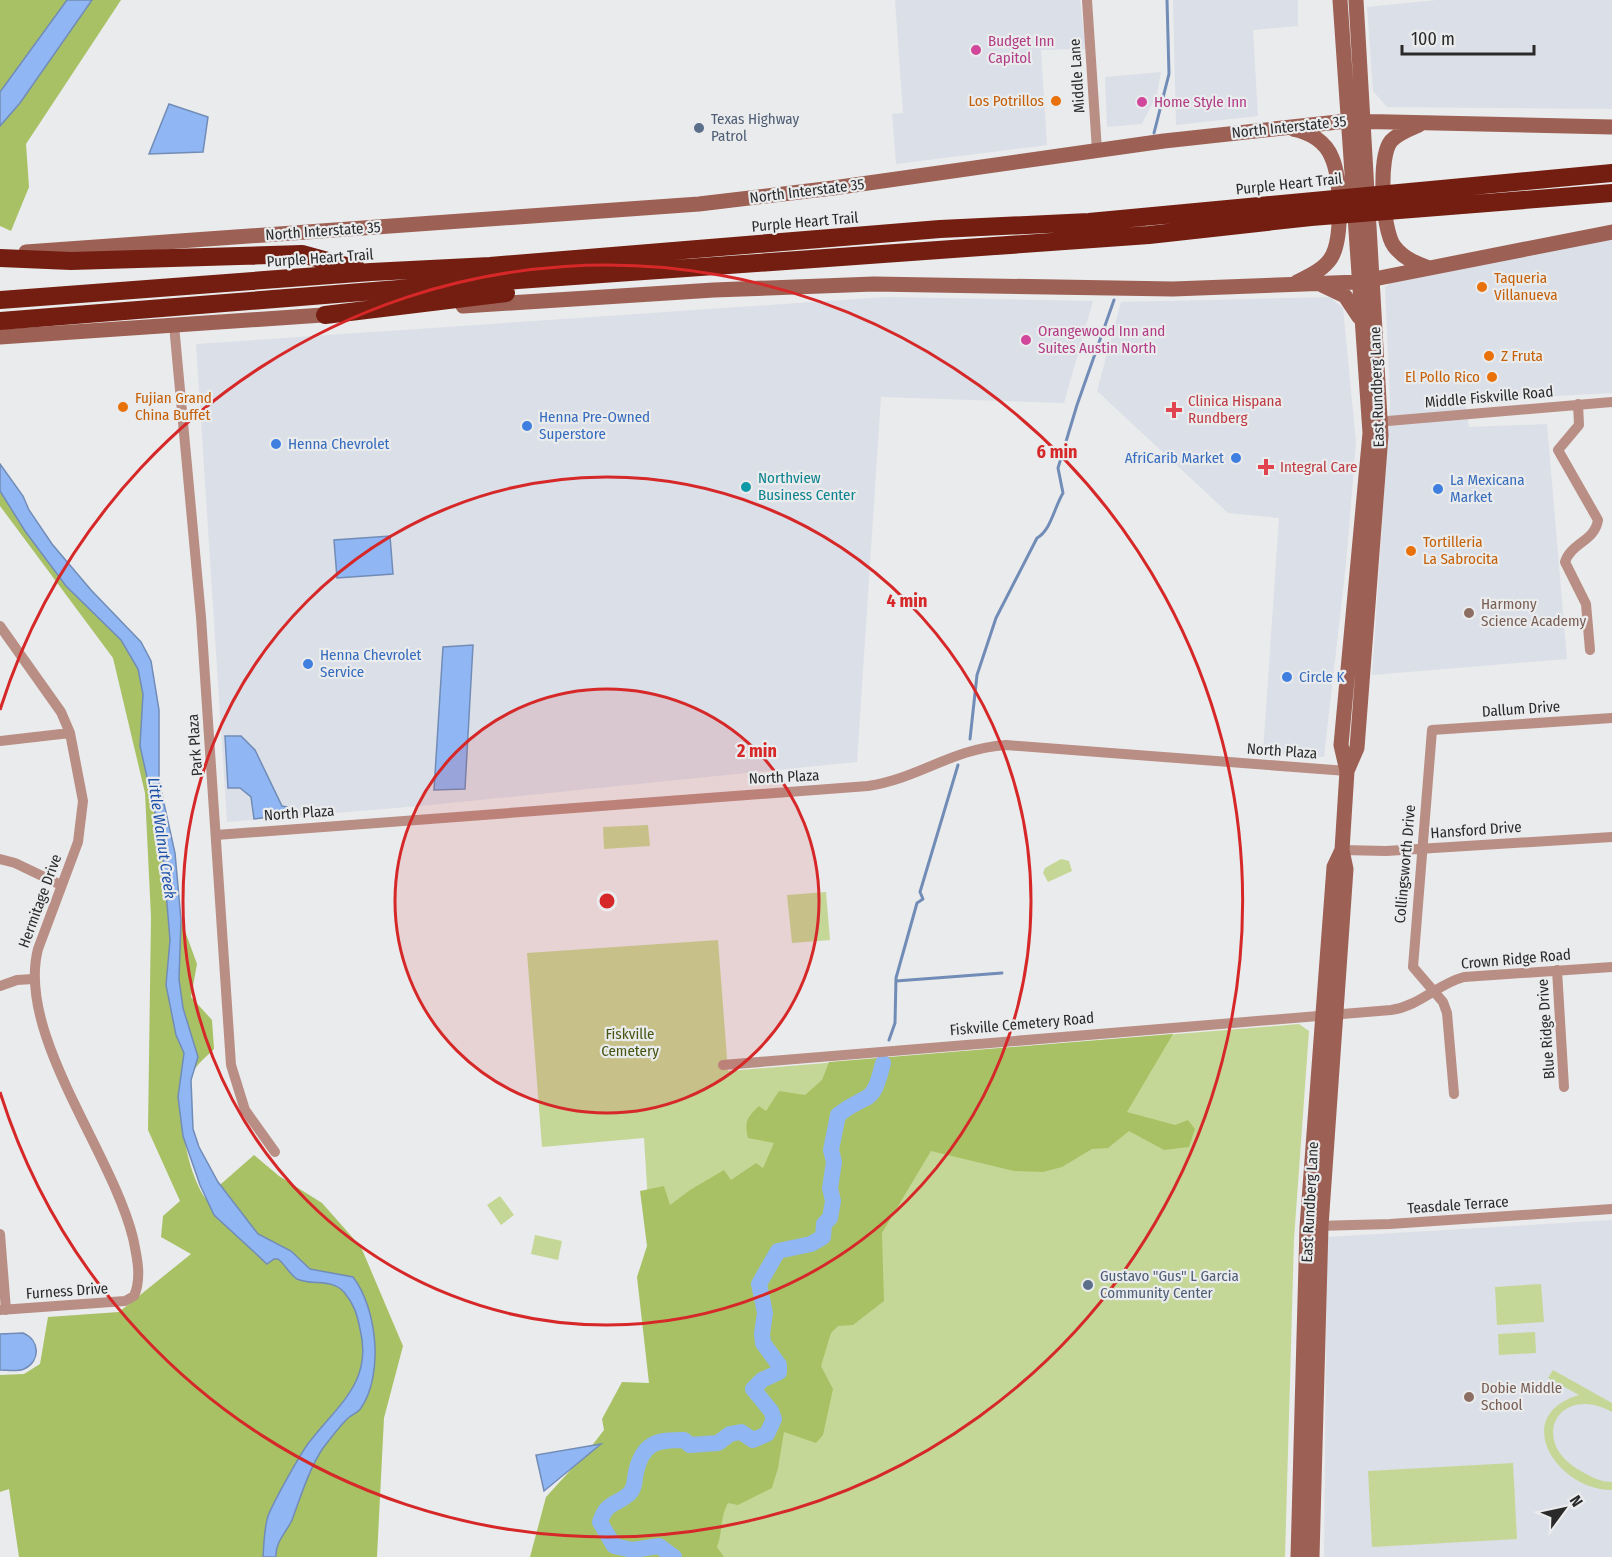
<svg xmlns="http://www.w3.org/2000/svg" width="1612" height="1557" font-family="'Fira Sans Condensed',sans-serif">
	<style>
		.built { fill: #dbdfe7 }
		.green { fill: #c5d797 }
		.forest { fill: #a9c165 }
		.water { fill: #90b6f3; stroke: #718cb7; stroke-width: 1.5 }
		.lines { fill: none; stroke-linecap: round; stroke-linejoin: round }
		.stream { stroke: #718cb7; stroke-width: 3 }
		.river { stroke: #90b6f3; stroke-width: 16 }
		.street { stroke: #b98e85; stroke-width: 10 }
		.secondary { stroke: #9d6054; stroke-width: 15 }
		.highway { stroke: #731e10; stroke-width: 18 }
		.ring { fill: none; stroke: #d62828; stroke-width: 3 }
		.hotel-dot { fill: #d1479c; stroke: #eaebec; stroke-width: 2 }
		.food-dot { fill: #e8710a; stroke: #eaebec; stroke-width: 2 }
		.service-dot { fill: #5c6f8a; stroke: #eaebec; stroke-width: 2 }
		.health-dot { fill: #e0444e; stroke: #eaebec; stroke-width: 2 }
		.shop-dot { fill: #3f7fe0; stroke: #eaebec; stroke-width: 2 }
		.culture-dot { fill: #0f9aa8; stroke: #eaebec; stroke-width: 2 }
		.education-dot { fill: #8d6e63; stroke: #eaebec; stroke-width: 2 }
		.labels { text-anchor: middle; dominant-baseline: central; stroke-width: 4.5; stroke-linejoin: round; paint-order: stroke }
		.hotel-label { font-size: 15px; fill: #b23c85; stroke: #eaebec; text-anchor: start }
		.street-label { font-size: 15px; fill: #2a2a2b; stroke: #eaebec }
		.food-label { font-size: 15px; fill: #c56008; stroke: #eaebec; text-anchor: start }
		.service-label { font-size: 15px; fill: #4e5e75; stroke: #eaebec; text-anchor: start }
		.health-label { font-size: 15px; fill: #be3a42; stroke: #eaebec; text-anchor: start }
		.shop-label { font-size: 15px; fill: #366cbe; stroke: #eaebec; text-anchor: start }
		.culture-label { font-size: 15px; fill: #0d838f; stroke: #eaebec; text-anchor: start }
		.education-label { font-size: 15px; fill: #785e54; stroke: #eaebec; text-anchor: start }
		.park-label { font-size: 15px; fill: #475613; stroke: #eaebec }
		.water-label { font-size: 16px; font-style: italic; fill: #1d52a9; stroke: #eaebec }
		.centre { fill: #d62828; stroke: #eaebec; stroke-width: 3 }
		.ring-label { font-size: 18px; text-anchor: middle; font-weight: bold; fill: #d62828; stroke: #eaebec; stroke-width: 4.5; stroke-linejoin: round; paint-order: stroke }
	</style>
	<rect width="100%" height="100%" fill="#eaebec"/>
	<path class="built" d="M895,0H1080L1086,49L1041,50L1047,145L896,164L892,114L903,113Z
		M1173,0H1298V26L1253,30L1258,116L1176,125Z
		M1437,0H1612V109L1387,107L1373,91L1367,7Z
		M1161,72L1157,94L1142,124L1107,127L1105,77Z
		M1612,238V393L1465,401L1469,427L1547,424L1567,659L1372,675L1390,405L1385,287L1390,283Z
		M887,297L1093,301L1064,403L881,397L857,762L420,806L227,822L196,344Z
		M1330,297L1343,308L1356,442L1346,564L1324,757L1263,752L1279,518L1228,513L1097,391L1121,302Z
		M1612,1220V1557H1324L1327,1237Z"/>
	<path class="green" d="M648,825L650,846L604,849L603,827Z
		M1061,859L1069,861L1072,871L1048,882L1043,873L1045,868Z
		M826,892L830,940L792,943L787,895Z
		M718,940L728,1071L1299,1024L1309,1031L1294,1239L1285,1557H670L644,1138L542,1147L527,953Z
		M500,1196L514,1215L501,1225L487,1205Z
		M535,1235L562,1241L558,1260L531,1254Z
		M1541,1284L1544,1322L1497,1325L1495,1287Z
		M1535,1332L1536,1353L1499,1355L1498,1334Z
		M1553,1370L1612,1403V1412C1559,1383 1527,1441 1581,1471C1591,1477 1600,1482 1612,1482V1490C1557,1490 1509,1416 1579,1395L1548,1378Z
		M1513,1463L1517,1539L1372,1547L1368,1471Z"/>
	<path class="forest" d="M0,0H121L26,144L29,187L11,231L0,226Z
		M0,469L36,526L84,588L148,655L159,781L175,853L181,920L197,964L191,997L212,1020L214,1049C207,1056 197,1064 192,1073C173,1105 186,1169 205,1198L254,1155L279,1176L322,1203L361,1247L403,1346L384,1418L377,1557H19L9,1489L0,1492V1375L24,1374L40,1364L48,1317L119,1312L191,1254L161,1237L163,1216L180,1201L148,1130L151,917L145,793L113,658L0,506Z
		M1173,1034L1127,1112L1175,1125L1188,1120L1195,1129L1189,1147L1164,1150L1129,1131L1108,1148L1092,1149L1062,1167L1043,1172L1014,1171L931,1151L882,1233L884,1301L853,1325L838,1326L831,1333L821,1366L833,1389L823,1435L816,1443L784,1432L778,1468L772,1488L738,1505L728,1503C720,1517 723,1531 717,1547L724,1557H530L546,1497L587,1452L604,1430L602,1419L622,1382L649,1383L637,1277L647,1246L640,1191L664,1186L670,1205L690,1190L724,1170L731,1180L756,1163L763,1168L774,1143L748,1138C744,1122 747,1117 759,1106L766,1111L779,1091L805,1095L822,1080L829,1062Z"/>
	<path class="water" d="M67,0H92L20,103L0,126V92Z
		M169,104L208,117L203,152L149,154Z
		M0,464L23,496L29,510L52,544L91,590L141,642L151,661L159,710V781L175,853L181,920L179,979L183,1008L198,1057L191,1080L193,1129L199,1147L218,1182L258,1234L291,1251L310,1269L353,1277C377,1308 384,1374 361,1408C358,1413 351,1415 347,1419C339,1427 330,1439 323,1448C309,1469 301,1496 292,1520C286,1533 275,1542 276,1557H263C264,1543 264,1529 268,1516C273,1503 302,1450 311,1440C339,1404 373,1381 360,1329C357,1314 354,1304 344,1292C331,1278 312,1286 297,1279C290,1275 285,1264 278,1259H274L267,1264L214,1215L200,1185L183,1136L178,1097L184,1053L176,1035L166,985L170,940L162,844L140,746L143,694L138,669L121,640L66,586L25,531L0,491Z
		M390,536L393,574L337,578L334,540Z
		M473,645L465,789L434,790L443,647Z
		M225,736H241L255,750L282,806L287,807L291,814L254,819L251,797L240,788H228Z
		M23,1333C40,1340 41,1361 24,1369C17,1372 7,1370 0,1370V1334Z
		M601,1444L544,1491L536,1455Z"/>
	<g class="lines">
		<path class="stream" d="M1154,133L1169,74L1167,0
			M970,739L977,675L996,618L1037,538C1051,530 1054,508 1063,493L1058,468L1077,405L1114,300
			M896,981L1002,973
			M889,1040L895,1023L896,978L917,903L923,899L920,892L958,765"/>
		<path class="river" d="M674,1557L659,1546L633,1550L614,1546L600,1522C607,1501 615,1506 629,1494C636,1487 634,1480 636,1472C643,1442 657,1440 684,1440L690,1445L718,1443L730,1434L741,1432L753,1440L767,1434L774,1419L771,1411L753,1389L762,1380L779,1372V1365L763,1343L762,1334L765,1313L759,1284L778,1251L811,1244L823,1237L824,1224L830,1218L833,1201L830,1188L834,1162L831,1150L838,1115C869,1090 872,1109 883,1063"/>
		<path class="street" d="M1087,0L1097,150
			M174,325L201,617L231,1065L245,1110L275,1152
			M1578,404L1579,425L1558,450L1598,520C1595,541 1571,543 1565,562L1586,604L1590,650
			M1376,422L1612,402
			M0,626L61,712L70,733L83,801L78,842L38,949C16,1034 112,1152 133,1238C137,1257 142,1278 134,1296L125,1301L0,1310
			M0,741L70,733
			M216,835L868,786C920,778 951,749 1006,745L1347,771
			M1342,850L1386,851L1612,837
			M0,859L15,863L61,885
			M1557,970L1564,1087
			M0,986L17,980L33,979
			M723,1065L1391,1010C1420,1006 1437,984 1464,977L1612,967
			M1454,1094L1447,1013L1443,1002L1413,967L1432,730L1612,718
			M1316,1226L1390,1224L1612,1209
			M0,1234L6,1310"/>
		<path class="secondary" d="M1419,125C1410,129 1398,133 1391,141C1378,157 1382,229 1394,246C1403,258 1415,263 1429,268
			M1293,129C1310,132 1326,142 1332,158C1341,179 1343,239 1331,258C1323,270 1309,276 1297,282
			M26,252L699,204L833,188L1164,141L1347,121L1612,127
			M1322,285L1345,296L1359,317
			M463,306L714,290L874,284L1173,289L1359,282L1612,232
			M0,337L337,314
			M1347,771L1357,748L1381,435L1356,0
			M1298,1557L1307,1227L1334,867L1342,850
			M1312,1557L1321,1226L1346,869L1342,850L1347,771L1341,745L1370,433L1340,0"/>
		<path class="highway" d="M0,258L71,261L302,254L357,269
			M0,300L371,272L490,266L940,229L1089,222L1612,173
			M325,315L506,293
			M0,321L449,285L1149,235L1311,217L1612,193"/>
	</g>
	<circle cx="607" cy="901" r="212" fill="#d62828" fill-opacity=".12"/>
	<g class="ring">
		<circle cx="607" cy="901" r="212"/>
		<circle cx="607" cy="901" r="424"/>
		<path d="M0 710A636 636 0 1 1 0 1092"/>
	</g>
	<g class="hotel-dot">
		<circle cx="976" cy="50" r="6"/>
		<circle cx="1142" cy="102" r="6"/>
		<circle cx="1026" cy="340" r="6"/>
	</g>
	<g class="food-dot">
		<circle cx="1056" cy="101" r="6"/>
		<circle cx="1482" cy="287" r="6"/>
		<circle cx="1489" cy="356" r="6"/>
		<circle cx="1492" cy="377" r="6"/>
		<circle cx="123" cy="407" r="6"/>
		<circle cx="1411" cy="551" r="6"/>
	</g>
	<g class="service-dot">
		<circle cx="699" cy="128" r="6"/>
		<circle cx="1088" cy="1285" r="6"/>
	</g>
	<g class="health-dot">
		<path d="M1171 401h6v6h6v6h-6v6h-6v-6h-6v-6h6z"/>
		<path d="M1263 458h6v6h6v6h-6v6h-6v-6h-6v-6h6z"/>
	</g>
	<g class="shop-dot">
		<circle cx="527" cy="426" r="6"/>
		<circle cx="276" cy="444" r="6"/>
		<circle cx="1236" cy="458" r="6"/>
		<circle cx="1438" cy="489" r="6"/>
		<circle cx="308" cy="664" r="6"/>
		<circle cx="1287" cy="677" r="6"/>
	</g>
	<circle class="culture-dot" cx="746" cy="487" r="6"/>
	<g class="education-dot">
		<circle cx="1469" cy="613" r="6"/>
		<circle cx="1469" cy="1397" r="6"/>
	</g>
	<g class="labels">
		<g class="hotel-label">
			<text x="988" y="41">Budget Inn<tspan x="988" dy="17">Capitol</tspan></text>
			<text x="1154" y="102">Home Style Inn</text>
			<text x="1038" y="331">Orangewood Inn and<tspan x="1038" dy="17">Suites Austin North</tspan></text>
		</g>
		<g class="street-label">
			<text transform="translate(1077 76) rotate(-94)">Middle Lane</text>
			<text transform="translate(1289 127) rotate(-6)">North Interstate 35</text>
			<text transform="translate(1289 184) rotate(-6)">Purple Heart Trail</text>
			<text transform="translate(807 191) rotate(-7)">North Interstate 35</text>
			<text transform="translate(805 222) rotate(-5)">Purple Heart Trail</text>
			<text transform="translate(323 231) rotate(-4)">North Interstate 35</text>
			<text transform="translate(320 258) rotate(-4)">Purple Heart Trail</text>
			<text transform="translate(1377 387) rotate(-92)">East Rundberg Lane</text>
			<text transform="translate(1489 397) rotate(-5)">Middle Fiskville Road</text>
			<text transform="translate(1521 709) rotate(-4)">Dallum Drive</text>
			<text transform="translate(195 745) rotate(-94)">Park Plaza</text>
			<text transform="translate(1282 751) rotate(4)">North Plaza</text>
			<text transform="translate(784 777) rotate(-3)">North Plaza</text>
			<text transform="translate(299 813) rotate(-4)">North Plaza</text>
			<text transform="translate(1476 830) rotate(-4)">Hansford Drive</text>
			<text transform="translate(1405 864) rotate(-85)">Collingsworth Drive</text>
			<text transform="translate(40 901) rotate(-70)">Hermitage Drive</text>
			<text transform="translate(1516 959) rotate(-5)">Crown Ridge Road</text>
			<text transform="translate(1022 1024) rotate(-5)">Fiskville Cemetery Road</text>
			<text transform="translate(1546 1029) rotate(-94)">Blue Ridge Drive</text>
			<text transform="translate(1310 1202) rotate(-87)">East Rundberg Lane</text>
			<text transform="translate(1458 1205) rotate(-4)">Teasdale Terrace</text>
			<text transform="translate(67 1291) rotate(-4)">Furness Drive</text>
		</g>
		<g class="food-label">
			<text x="1044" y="101" text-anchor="end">Los Potrillos</text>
			<text x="1494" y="278">Taqueria<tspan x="1494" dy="17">Villanueva</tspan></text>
			<text x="1501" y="356">Z Fruta</text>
			<text x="1480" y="377" text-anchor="end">El Pollo Rico</text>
			<text x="135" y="398">Fujian Grand<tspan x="135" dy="17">China Buffet</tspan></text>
			<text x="1423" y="542">Tortilleria<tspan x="1423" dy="17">La Sabrocita</tspan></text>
		</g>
		<g class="service-label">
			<text x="711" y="119">Texas Highway<tspan x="711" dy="17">Patrol</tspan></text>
			<text x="1100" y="1276">Gustavo "Gus" L Garcia<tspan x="1100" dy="17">Community Center</tspan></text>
		</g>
		<g class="health-label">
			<text x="1188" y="401">Clinica Hispana<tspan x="1188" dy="17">Rundberg</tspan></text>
			<text x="1280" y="467">Integral Care</text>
		</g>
		<g class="shop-label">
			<text x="539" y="417">Henna Pre-Owned<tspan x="539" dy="17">Superstore</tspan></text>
			<text x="288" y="444">Henna Chevrolet</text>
			<text x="1224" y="458" text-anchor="end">AfriCarib Market</text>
			<text x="1450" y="480">La Mexicana<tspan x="1450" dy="17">Market</tspan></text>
			<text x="320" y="655">Henna Chevrolet<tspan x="320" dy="17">Service</tspan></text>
			<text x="1299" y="677">Circle K</text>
		</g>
		<g class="culture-label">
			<text x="758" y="478">Northview<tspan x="758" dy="17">Business Center</tspan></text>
		</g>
		<g class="education-label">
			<text x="1481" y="604">Harmony<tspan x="1481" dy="17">Science Academy</tspan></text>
			<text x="1481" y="1388">Dobie Middle<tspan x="1481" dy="17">School</tspan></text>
		</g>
		<g class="park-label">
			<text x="630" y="1034">Fiskville<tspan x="630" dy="17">Cemetery</tspan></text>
		</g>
		<g class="water-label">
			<text transform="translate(162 838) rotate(82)">Little Walnut Creek</text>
		</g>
	</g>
	<circle cx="607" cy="901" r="9" class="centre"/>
	<g class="ring-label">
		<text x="1057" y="458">6 min</text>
		<text x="907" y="607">4 min</text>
		<text x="757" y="757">2 min</text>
	</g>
	<g transform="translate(1564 1509) rotate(57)" stroke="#eaebec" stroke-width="4.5" paint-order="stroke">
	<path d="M0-4.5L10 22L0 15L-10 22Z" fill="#2a2a2b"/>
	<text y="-9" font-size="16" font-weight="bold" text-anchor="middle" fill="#2a2a2b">N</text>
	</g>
	<path d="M1402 45v9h132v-9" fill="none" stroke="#2a2a2b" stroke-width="3"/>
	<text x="1411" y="45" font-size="18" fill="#2a2a2b" stroke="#eaebec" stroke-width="4.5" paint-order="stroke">100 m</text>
</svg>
